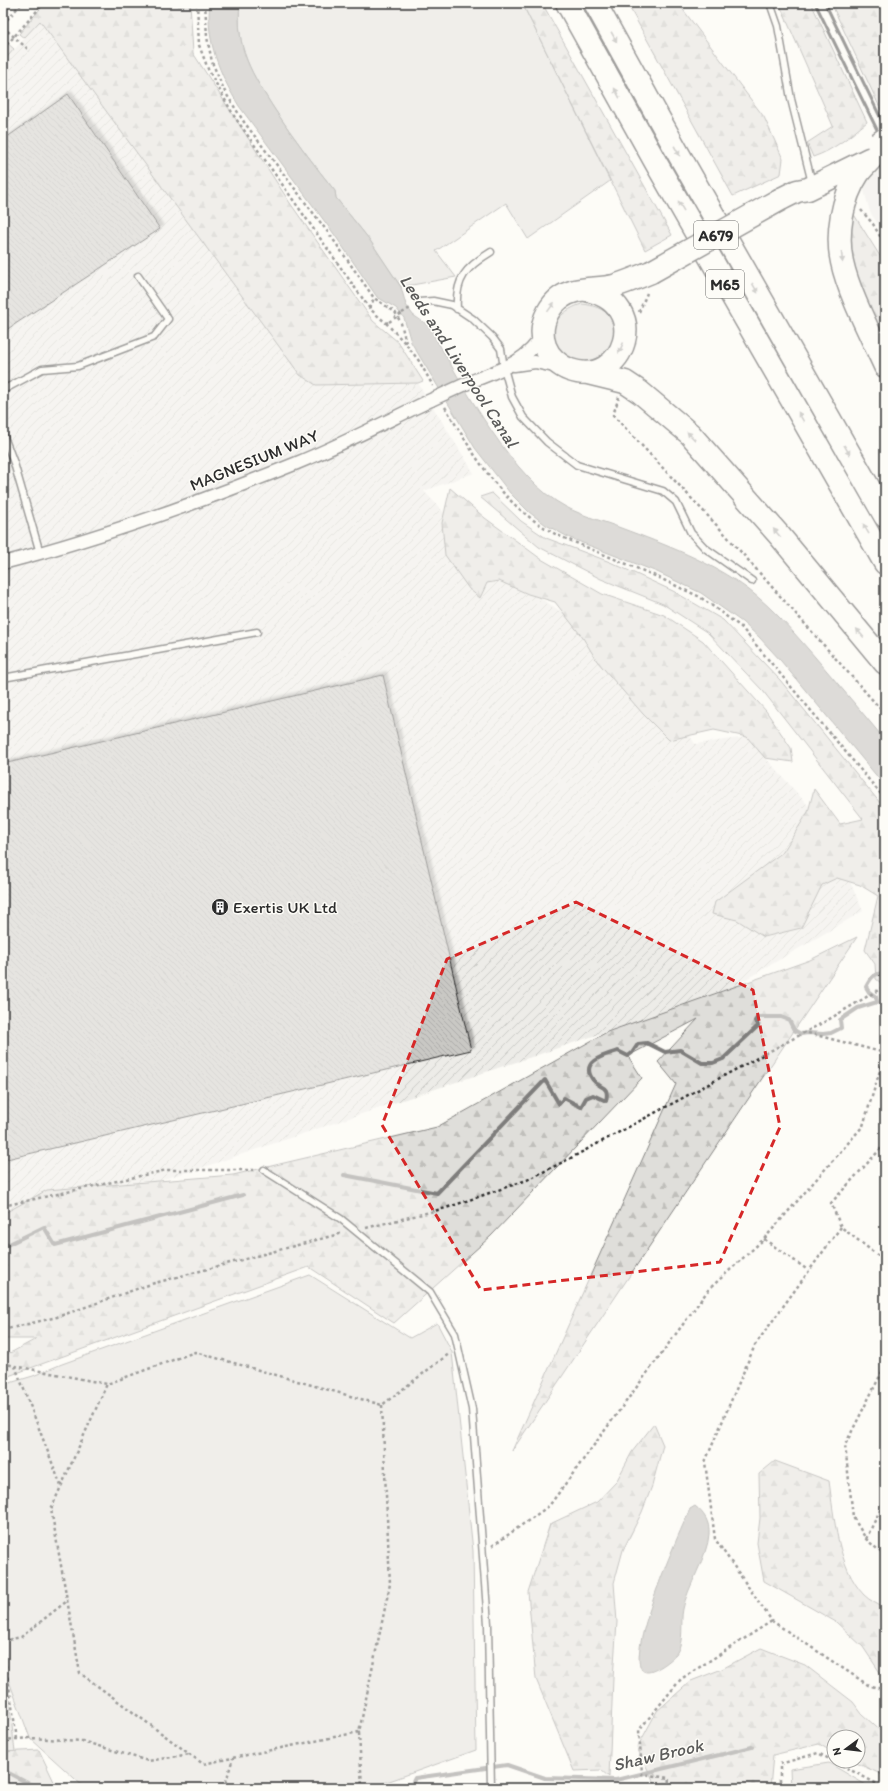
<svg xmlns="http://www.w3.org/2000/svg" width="888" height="1791" font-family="Itim,sans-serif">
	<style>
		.built { fill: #edece8 }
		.industrial { fill: url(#industrial-furrows) }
		.grass { fill: #dfdeda; stroke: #858482 }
		.forest { fill: url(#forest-firs); stroke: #858482 }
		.water { fill: #b5b4b1; stroke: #7e7d7b }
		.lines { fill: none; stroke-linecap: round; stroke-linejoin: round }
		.stream { stroke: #7e7d7b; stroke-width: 4 }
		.building { fill: url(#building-back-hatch); stroke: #2b2b2b; filter: url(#shadow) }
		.lane-casing { stroke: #2b2b2b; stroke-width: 9 }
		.street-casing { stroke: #2b2b2b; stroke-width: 15 }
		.highway-casing { stroke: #2b2b2b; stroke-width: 25 }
		.path { stroke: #2b2b2b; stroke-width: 2.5; stroke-dasharray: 3 3; stroke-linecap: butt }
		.lane { stroke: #fdfcf7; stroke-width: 6 }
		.street { stroke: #fdfcf7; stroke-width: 12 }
		.highway { stroke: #fdfcf7; stroke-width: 22 }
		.rail { stroke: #2b2b2b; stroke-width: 3 }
		.street-bridge-casing { stroke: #2b2b2b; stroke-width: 15; stroke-linecap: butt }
		.highway-bridge-casing { stroke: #2b2b2b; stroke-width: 25; stroke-linecap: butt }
		.path-bridge { stroke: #2b2b2b; stroke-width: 2.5; stroke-dasharray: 3 3; stroke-linecap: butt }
		.street-bridge { stroke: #fdfcf7; stroke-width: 12 }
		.highway-bridge { stroke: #fdfcf7; stroke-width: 22 }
		.oneway { fill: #9e9e9b }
		.marked { fill: none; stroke: #d62828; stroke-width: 3; stroke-dasharray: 8 5; stroke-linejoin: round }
		.labels { text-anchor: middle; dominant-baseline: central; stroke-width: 3; stroke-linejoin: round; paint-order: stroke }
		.shield { fill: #fdfcf7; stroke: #6a6a68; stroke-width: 1 }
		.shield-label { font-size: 16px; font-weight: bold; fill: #2b2b2b }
		.street-label { font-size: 17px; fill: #2b2b2b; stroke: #fdfcf7 }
		.poi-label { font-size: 17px; fill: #2b2b2b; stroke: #fdfcf7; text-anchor: start }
		.water-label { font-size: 18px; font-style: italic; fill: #5b5b5a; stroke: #fdfcf7 }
	</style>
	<defs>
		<pattern id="industrial-furrows" width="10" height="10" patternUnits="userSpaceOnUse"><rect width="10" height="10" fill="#edece8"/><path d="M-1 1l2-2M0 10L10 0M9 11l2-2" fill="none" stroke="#cbcbc7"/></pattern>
		<pattern id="forest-firs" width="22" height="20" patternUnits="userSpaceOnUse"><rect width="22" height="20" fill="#dfdeda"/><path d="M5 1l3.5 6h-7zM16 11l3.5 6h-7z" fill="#c0bfbb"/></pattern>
		<pattern id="building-back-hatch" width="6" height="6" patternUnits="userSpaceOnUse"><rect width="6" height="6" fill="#c9c8c4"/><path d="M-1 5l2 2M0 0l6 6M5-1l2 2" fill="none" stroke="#adaca9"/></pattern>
		<filter id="shadow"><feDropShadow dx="3.5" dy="-3.5" stdDeviation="1" flood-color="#0004"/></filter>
	</defs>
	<rect width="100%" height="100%" fill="#fdfcf7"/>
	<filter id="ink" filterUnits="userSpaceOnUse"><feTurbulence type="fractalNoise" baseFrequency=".025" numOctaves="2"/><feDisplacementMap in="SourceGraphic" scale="8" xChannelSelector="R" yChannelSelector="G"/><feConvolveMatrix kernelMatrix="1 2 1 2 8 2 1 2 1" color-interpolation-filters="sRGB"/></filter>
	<g filter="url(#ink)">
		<path class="built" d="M885,159V235L870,212L864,191L869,179Z"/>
		<path class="industrial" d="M40,21L300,375L316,385L418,383L474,473L424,491L499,572L645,665L695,744L747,737L823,822L863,911L724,992L210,1165L3,1228V62Z"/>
		<path class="grass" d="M240,3H522L610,181L528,239L506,203L436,251L456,277L401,287L369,239L336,198L335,191C314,165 294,138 275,110C252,74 235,49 240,3Z
			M582,304C595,305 611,311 614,325C615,331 614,338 614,344L594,365L565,359C562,354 557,349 555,343C546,324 566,308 582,304Z
			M310,1275L410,1338L437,1323L452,1352L473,1551L476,1750L370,1788H85L30,1738L6,1673L15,1752H3V1385L33,1376L62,1364Z
			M829,1763L871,1788H791L790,1769Z"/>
		<path class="forest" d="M45,3H190L193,53L290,203L373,321L398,342L423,381L418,383L316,385L300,375L40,21L24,38L19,34Z
			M522,3H542L672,235L645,250Z
			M627,3H678L764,117L783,159L781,174L733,196Z
			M779,3H811L867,122C850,136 834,150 813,157L807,143L833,126Z
			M831,3H883L885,5V110L882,112Z
			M6,42L14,49L3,62V45Z
			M853,213L885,264V344L852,267L850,241Z
			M450,488L485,518L541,559L602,594L664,615L703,641L766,711L791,748L793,762L765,758L747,737L714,730L669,740L643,714L597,661L583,638L555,602L528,594L499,581L487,583L480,598L469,589L445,555L442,523Z
			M492,493L521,521L546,538L610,562L673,591L723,620L780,680L885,809V986L876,979L875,964L865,950L878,896L860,885L837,878L822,885L801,928L764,937L737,920L712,914L715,902L783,852L808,812L814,789L840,824L863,819L763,691L708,633L663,604L601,579L539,547L480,497Z
			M857,937L512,1451L676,1084L658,1062L698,1019L628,1056L642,1078L491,1236L394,1323L309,1267L3,1378V1355L12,1352L36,1339H3V1214L47,1190L233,1175L437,1127L607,1032L810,960Z
			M654,1424L663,1445L652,1486L642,1512L623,1550L614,1583L617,1622L613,1678L609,1777L601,1770L574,1771L536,1679L528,1592L550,1524L597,1502L616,1482L632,1452Z
			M775,1461L829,1481C834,1517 838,1568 864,1595C870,1601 878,1604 885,1609V1680L863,1647L836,1622L764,1581L757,1543L760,1518L759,1474Z
			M761,1648L805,1665L853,1702L862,1714L885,1735V1776L852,1761H858V1737H834V1753L819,1744L773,1755L770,1788H657L637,1748L657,1711L691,1681L722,1669Z
			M39,1750L57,1788H3V1752Z"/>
		<path class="water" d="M210,3H240C235,49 252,74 275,110C294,138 314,165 335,191L336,198L369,239L401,287L406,305L413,315L432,328L436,339C466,390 512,479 566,507C583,516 603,521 621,528C666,545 710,561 749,590C774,609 794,633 815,657C838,684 862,712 885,740V786L781,661L759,637L742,622L701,593L657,572L570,538L546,525L529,512L510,493L475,448L411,342L404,318L396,308L377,297L334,234L239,106C220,75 205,40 210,3Z
			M695,1506C704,1513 710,1522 709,1534C708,1556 687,1587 683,1609C680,1622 685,1642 676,1654C673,1659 663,1666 657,1669C604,1697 685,1520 690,1509Z"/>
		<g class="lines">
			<path class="stream" d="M344,1175L437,1193L545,1080L559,1104L564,1098L581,1107L586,1098L593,1095L606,1101C610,1084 599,1089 593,1080C579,1061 605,1055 618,1051L628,1056L632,1053L638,1044L647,1043L665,1052L680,1050L702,1063H713L723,1059L759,1025L755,1021L758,1017H781L789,1020L794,1030L801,1034L808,1033L823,1034L831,1033L841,1028L840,1020L858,1008L877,1002L876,997L869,992L866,987C871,977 874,973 885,973
				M3,1247L44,1227L55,1245L243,1195
				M3,1770L37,1788
				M177,1788H178
				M410,1788L415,1778L507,1765L545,1778L616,1780L752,1747"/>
		</g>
		<path class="building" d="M68,94L160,229L3,332V140Z
			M383,675L471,1050L7,1159L3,1141V764Z"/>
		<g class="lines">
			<defs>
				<path id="lane" d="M770,3L778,26L791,99L812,183
					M419,302L433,301L452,305L473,319L492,337L501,349L504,368L512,397L523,417L547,442L577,465L663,491L676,502L691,533L705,548L752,581
					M457,309C455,279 466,267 491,252
					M3,390L42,369L78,366L154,337L168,319L138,276
					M3,434L14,463L40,553
					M3,678L257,632
					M264,1170L341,1219L430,1292L455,1334L472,1409L488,1624L491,1788"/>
				<path id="street" d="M514,365L535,362L559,367
					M470,382C499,370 526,363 543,334
					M3,563C103,537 201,502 297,463C343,444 387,421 431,400"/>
				<path id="highway" d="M567,3L656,163L885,563
					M595,3L678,153L885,516
					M872,158C868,163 862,168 858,174C842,198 836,234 842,262C849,294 871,335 885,366
					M781,199L797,191L808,189L869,159
					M586,290C654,303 624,389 570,370C559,366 549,357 545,346C537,323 551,297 575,291C588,288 601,289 614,286C627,282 639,277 651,272
					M588,373L625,382L640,392L690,434L779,535L885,663"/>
			</defs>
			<use href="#lane" class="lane-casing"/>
			<use href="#street" class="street-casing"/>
			<use href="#highway" class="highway-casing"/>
			<path class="path" d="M197,3L199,45L208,69L234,116L370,309L386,323L389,322
				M205,3L207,37L212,62L225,92L244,122L330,235L374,298L395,312L401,323L406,343
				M3,24L22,3
				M3,49L44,3
				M861,210L873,224L885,245
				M370,308L374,298
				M639,312L647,293
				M402,313L412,307
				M386,323L406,344L419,361L433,386
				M619,397L613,415L724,533L885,714
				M445,407C465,440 485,475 512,502C525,515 541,526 557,535L653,575L700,597L741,627L885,799
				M808,1033L885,1053
				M885,1144L831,1203L841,1227L885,1261
				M3,1206L167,1170H255
				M841,1227L755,1345L705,1462L715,1539L772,1621L868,1685L885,1690
				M366,1228L446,1208L527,1180L569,1159L826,1021L885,986
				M764,1239L809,1271
				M3,1330L57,1317L151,1284L343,1233
				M3,1363L15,1366L61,1486
				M15,1366L107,1384
				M885,1366L845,1445L853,1517L866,1539L885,1556
				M382,1405L390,1584L359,1732L203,1764L80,1673L51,1509L107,1384L195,1352L382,1405L450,1353
				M866,1539L885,1500
				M492,1546L549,1506L709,1289L764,1239L863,1126L885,1054
				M3,1641L21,1637L67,1601
				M3,1647L17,1739
				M359,1733L362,1788
				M3,1740L30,1738L82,1741L148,1761L190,1754
				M224,1788L233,1758
				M668,1788L669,1778L642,1774L639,1730L681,1679L772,1621
				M780,1788V1764L818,1753L885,1788"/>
			<use href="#lane" class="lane"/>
			<use href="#street" class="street"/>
			<use href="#highway" class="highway"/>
			<path class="rail" d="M815,3L885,146
				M825,3L885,127"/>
			<defs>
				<path id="street-bridge" d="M431,400L470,382"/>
				<path id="highway-bridge" d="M878,144L885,139
					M651,272L781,199"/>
			</defs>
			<use href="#street-bridge" class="street-bridge-casing"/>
			<use href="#highway-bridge" class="highway-bridge-casing"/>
			<path class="path-bridge" d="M3,27L30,51
				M389,322L402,313"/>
			<use href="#street-bridge" class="street-bridge"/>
			<use href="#highway-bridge" class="highway-bridge"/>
		</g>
		<defs><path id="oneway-solid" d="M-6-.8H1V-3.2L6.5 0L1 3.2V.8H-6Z"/></defs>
		<g class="oneway">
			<use href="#oneway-solid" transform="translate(614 37) rotate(61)"/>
			<use href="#oneway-solid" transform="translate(617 93) rotate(-119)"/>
			<use href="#oneway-solid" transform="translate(677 151) rotate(61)"/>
			<use href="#oneway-solid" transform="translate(681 206) rotate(-120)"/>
			<use href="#oneway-solid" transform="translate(842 257) rotate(84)"/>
			<use href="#oneway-solid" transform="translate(755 288) rotate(60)"/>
			<use href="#oneway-solid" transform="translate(551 307) rotate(-54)"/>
			<use href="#oneway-solid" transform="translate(621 348) rotate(114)"/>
			<use href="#oneway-solid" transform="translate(801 417) rotate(-120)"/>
			<use href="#oneway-solid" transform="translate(691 436) rotate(-134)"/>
			<use href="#oneway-solid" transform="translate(847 450) rotate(60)"/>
			<use href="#oneway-solid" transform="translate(866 529) rotate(-120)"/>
			<use href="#oneway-solid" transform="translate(777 533) rotate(-131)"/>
			<use href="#oneway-solid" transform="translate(860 633) rotate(-130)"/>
		</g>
	</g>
	<path d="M0 0H888V1791H0ZM576,902L753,990L780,1127L720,1262L481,1290L382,1125L447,959Z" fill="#fdfcf7" fill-opacity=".55" fill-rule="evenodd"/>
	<path class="marked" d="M576,902L753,990L780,1127L720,1262L481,1290L382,1125L447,959Z"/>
	<defs>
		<symbol id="building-disc" viewBox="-11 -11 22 22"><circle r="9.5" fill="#2b2b2b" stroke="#fdfcf7"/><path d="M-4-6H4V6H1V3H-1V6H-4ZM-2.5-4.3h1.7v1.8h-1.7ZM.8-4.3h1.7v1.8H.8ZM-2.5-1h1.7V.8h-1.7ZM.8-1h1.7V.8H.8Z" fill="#fff"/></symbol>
	</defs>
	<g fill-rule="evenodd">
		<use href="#building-disc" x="210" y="897" width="20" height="20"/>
	</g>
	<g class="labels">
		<g class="shield">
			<rect x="694" y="221" width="44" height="28" rx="3"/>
			<rect x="706" y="270" width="38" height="28" rx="3"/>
		</g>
		<g class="shield-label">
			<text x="716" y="235">A679</text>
			<text x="725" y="284">M65</text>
		</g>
		<g class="street-label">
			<text transform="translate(254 460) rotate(-22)">MAGNESIUM WAY</text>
		</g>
		<g class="poi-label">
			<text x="233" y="907">Exertis UK Ltd</text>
		</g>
		<g class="water-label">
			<text transform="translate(459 361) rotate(57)">Leeds and Liverpool Canal</text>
			<text transform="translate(658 1755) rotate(-13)">Shaw Brook</text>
		</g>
	</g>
	<rect width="888" height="1791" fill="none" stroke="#fdfcf7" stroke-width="16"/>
	<rect x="8" y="8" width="872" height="1775" fill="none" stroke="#2b2b2b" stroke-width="1.5" filter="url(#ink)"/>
	<g transform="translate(846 1749) rotate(255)"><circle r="19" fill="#fdfcf7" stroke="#a9a8a5"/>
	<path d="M0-3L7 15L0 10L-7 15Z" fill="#2b2b2b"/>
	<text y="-6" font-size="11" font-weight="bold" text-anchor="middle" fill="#2b2b2b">N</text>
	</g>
</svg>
